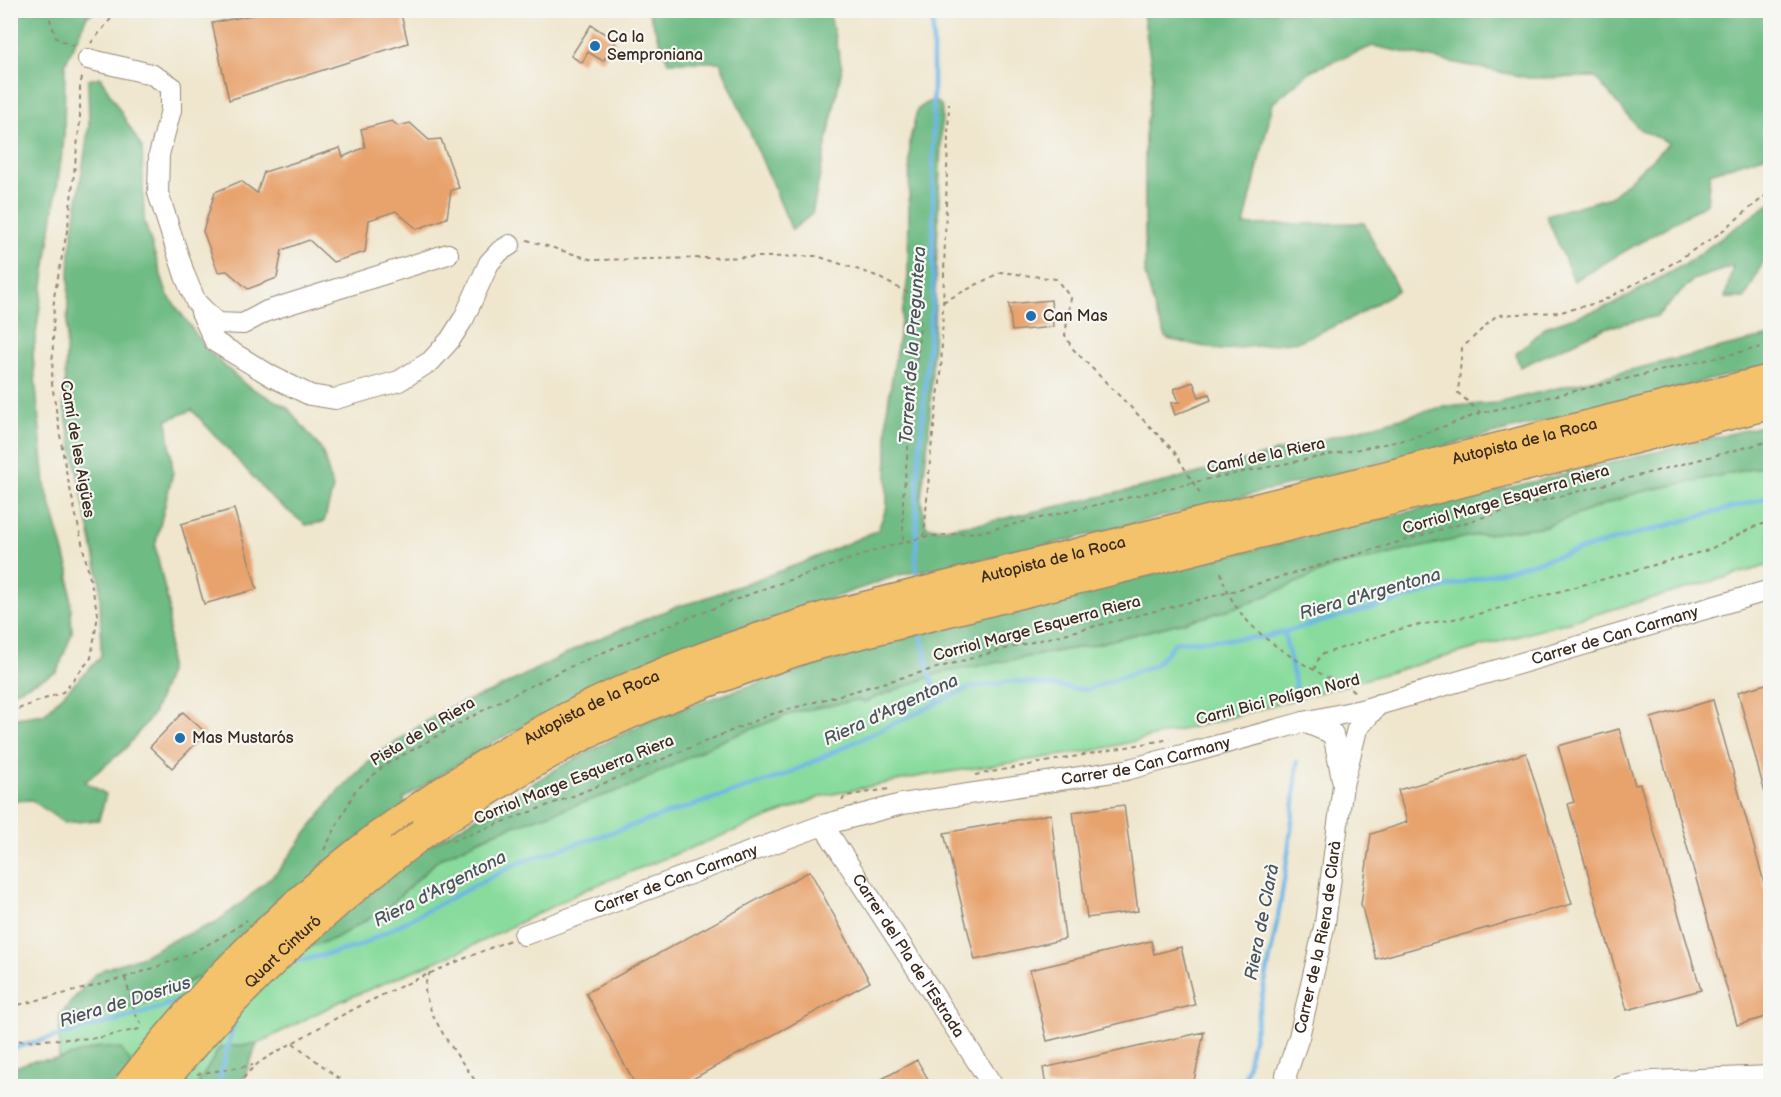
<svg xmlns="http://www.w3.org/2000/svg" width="1781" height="1097" font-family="'Balsamiq Sans',sans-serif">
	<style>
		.green { fill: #88db9c; stroke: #62825d; stroke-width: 1.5 }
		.forest { fill: #6ebb84; stroke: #547251; stroke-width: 1.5 }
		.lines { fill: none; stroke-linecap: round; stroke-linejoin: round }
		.stream { stroke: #6db6e5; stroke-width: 4.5 }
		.building { fill: #e8a36d }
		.minor-casing { stroke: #958876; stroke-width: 22 }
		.highway-casing { stroke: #958876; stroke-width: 33 }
		.path { stroke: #958876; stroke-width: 2; stroke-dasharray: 4.5 4.5; stroke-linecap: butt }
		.minor { stroke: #fff; stroke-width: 20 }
		.highway { stroke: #f4c26a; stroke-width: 30 }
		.highway-bridge-casing { stroke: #958876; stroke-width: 33; stroke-linecap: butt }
		.highway-bridge { stroke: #f4c26a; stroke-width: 30 }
		.poi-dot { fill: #1f6fb2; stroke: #f6f6f2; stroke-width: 2 }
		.labels { text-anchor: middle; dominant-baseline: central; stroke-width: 4.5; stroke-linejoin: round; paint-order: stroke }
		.poi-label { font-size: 16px; fill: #3b2a1e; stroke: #f6f6f2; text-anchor: start }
		.street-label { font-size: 16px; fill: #3b2a1e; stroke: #f6f6f2 }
		.water-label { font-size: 18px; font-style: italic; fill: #4a545a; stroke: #f6f6f2 }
	</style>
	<rect width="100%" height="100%" fill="#f6f6f2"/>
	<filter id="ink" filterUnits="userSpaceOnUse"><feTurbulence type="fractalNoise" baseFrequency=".0167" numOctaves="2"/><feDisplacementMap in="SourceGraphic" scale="12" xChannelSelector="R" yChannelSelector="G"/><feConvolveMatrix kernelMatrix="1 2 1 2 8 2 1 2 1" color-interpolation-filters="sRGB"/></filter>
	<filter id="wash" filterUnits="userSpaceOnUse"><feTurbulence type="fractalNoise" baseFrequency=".008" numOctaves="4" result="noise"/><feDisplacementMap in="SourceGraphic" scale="24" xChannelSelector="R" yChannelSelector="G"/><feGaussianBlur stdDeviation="1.35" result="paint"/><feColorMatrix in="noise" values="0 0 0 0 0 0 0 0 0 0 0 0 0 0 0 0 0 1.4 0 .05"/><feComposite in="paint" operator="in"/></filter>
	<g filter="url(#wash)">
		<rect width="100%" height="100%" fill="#efe6cd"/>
		<path class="green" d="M1770,465V565L1214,722L1097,750L921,776L823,796L587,889L468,948L339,1002L257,1044L220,1047L197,1086H143L59,1059L60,1015L100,1013L147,1002L194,979L245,967L387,908L439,859L496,832L632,786L716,743L795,712L857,700L864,702L940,673L1092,645L1204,617L1252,602L1332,567L1471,536L1546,526L1636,493Z"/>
		<path class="forest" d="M10,11H96L87,16L65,64L64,139L33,355L45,485L69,570L72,633L57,672L11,693Z
			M648,11H829L842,68L812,214L792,230L720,62H668Z
			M1146,11H1770V154L1710,173L1707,203L1574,281L1546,215L1611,197L1669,143L1639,129L1595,77L1529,78L1373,46L1312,70L1273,103L1244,225L1364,223L1398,290L1353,318L1299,341L1221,350L1167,339L1156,314L1145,274V136L1153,76L1143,13Z
			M100,77L142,148L144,220L167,294L208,351L247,386L287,407L322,450L333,488L324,522L306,525L273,499L192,410L167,420L173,472L155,546L169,607V672L153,714L125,749L85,782L106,794L99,820L64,823L32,800L11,801L10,719L44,714L101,657L100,582L64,406L70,251L89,125L88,80Z
			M935,101L941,105L942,113L934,325L929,433L921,498L926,526L939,529L984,523L1165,482L1442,407L1496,403L1770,336V365L1012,554L899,575L655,659L495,741L403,799L434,843L558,768L651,719L764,681L956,622L1770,424V465L1636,493L1546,526L1471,536L1332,567L1252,602L1204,617L1092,645L940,673L864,702L857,700L795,712L716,743L632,786L496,832L439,859L387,908L334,939L245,967L194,979L147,1002L100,1013L60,1015L93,976L104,969L143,956L169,942L215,923L244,901L278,871L335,795L371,759L430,719L451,707L493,691L586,644L675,607L697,601L802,563L878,530L887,506V410L908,278L910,140L917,110L928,102Z
			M1770,203V248L1745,298H1725L1733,266L1693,280L1657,316L1605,328L1520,367L1516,354L1545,327L1614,304L1685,264Z
			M257,1044L241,1086H197L220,1047Z
			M100,1047L121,1049L142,1078L143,1086H11V1069L31,1061L59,1059Z"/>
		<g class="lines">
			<path class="stream" d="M916,573L917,481L933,293V10
				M1284,632L1298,696
				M921,635L937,703
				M290,963L357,947L518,863L785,775L969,688L1013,681L1086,690L1155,665L1176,642L1265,637L1284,632L1770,497
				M10,1049L136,1015L185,999
				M218,1086L235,1018
				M1243,1086C1266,979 1291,872 1297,762"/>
		</g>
		<g id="blocks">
			<path class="building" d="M277,10H400L408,43L229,100L212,23Z
				M591,25L616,41L603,61L588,52L582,63L571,56Z
				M392,121L398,126L410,123L429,140L441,139L459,188L451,190L447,218L417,229L396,211L369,220L365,252L333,262L309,240L282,250L277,278L248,289L227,271L218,272L203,231L215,192L241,181L257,193L264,172L340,148L343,157L365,147L361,129Z
				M1051,300L1053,327L1012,331L1009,304Z
				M1193,382L1199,397L1209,394L1211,400L1175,415L1171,403L1179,402L1174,389Z
				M234,509L257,589L204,604L181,524Z
				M1766,684L1770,699V801H1767L1738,692Z
				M1713,700L1770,904V1016L1737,1025L1651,718Z
				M183,712L206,733L172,768L150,747Z
				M1619,729L1635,785L1640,784L1701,990L1627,1010L1568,804L1574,802L1558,746Z
				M1526,753L1572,904L1376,959L1361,904L1371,834L1407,822L1398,790Z
				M1124,805L1138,911L1087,918L1073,812Z
				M1051,814L1065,939L975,960L944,833Z
				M810,871L870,982L680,1086H636L586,993Z
				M1151,941L1154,954L1181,947L1195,1005L1047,1041L1030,970Z
				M1204,1032L1193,1086H1046L1043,1068Z
				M917,1060L932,1086H869Z"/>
		</g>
	</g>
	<g filter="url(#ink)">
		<use href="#blocks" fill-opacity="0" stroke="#958876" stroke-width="1.5"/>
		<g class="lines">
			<defs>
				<g id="minor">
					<path d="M88,59L151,74L171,86V110L159,155L158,193L185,276L196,302L217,323L243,324L267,311L448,254"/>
					<path d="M201,312L215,342L273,377L310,395L335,399L399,381L431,361L450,340L464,318L489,263L500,251L510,245"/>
					<path d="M1304,722L1333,734L1342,779"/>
					<path id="s1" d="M823,825L993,1086"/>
					<path id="s2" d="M524,935L823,825L902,804L1126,770L1304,722L1361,710L1770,590"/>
					<path id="s3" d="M1287,1086L1286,1075L1299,1037L1325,923L1343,785L1357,729L1379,704"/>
					<path d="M1622,1086L1653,1081L1770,1076"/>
				</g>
				<g id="highway">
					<path d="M423,833C471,801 519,769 570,742C647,702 729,673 810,646L1770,404"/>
					<path id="s4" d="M375,839C453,783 533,731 620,692C687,661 756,639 825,617L1770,380"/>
				</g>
			</defs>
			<use href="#minor" class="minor-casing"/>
			<use href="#highway" class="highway-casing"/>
			<path class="path" d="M47,10L56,38L76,47
				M91,43L118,10
				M527,240L593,260L817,256L874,275L912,295L921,317L903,499V543
				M943,302L1001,272L1056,279L1071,298L1065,335L1072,348L1174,451L1202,497
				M1481,413L1458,393L1462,348L1497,315L1561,312L1600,302L1665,268L1717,235L1770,192
				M924,537L931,449L941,375L949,103
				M1221,572C1235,634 1306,666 1358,693
				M1314,670L1320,655L1407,627L1471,616L1708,550L1756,526L1770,522
				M10,712L63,692L91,658L98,615L65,466L52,384L54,297L68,226L80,121V85L83,74
				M975,775L1170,739
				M842,801L845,796L889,789
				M452,841L573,796L772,714L1001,650L1226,593L1511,509L1770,441
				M324,850L355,791L385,765L500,701L565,669L634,639L766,588L883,548L924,537L980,532L1208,479L1409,439L1481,413L1770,345
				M430,972C428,978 424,984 425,990C430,1022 461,1060 479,1086
				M125,978L136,1015L144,1028
				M10,1007C95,985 175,972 247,920
				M10,1041L98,1038L144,1028
				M293,1043L349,1086
				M197,1074L253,1065
				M238,1086C254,1061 269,1057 294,1042C363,1001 435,970 510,940"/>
			<use href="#minor" class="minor"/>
			<use href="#highway" class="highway"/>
			<defs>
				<g id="highway-bridge">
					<path d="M129,1086C199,994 283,910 375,839"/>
					<path id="s5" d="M159,1086C235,989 325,908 423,833"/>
				</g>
			</defs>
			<use href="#highway-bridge" class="highway-bridge-casing"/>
			<use href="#highway-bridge" class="highway-bridge"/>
		</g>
	</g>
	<g class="poi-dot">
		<circle cx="595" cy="46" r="6"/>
		<circle cx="1031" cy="316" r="6"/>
		<circle cx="180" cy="738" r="6"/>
	</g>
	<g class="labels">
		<g class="poi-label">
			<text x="607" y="37">Ca la<tspan x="607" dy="18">Semproniana</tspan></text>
			<text x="1043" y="316">Can Mas</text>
			<text x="192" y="738">Mas Mustarós</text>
		</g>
		<g class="street-label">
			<text stroke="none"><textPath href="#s4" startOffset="1226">Autopista de la Roca</textPath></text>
			<text transform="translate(77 449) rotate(80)">Camí de les Aigües</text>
			<text transform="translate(1266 456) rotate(-12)">Camí de la Riera</text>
			<text transform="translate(1506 500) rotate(-16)">Corriol Marge Esquerra Riera</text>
			<text stroke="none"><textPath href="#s4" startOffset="740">Autopista de la Roca</textPath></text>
			<text transform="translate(1037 629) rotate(-15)">Corriol Marge Esquerra Riera</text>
			<text stroke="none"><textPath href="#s2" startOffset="1134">Carrer de Can Carmany</textPath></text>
			<text transform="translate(1278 700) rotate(-14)">Carril Bici Polígon Nord</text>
			<text stroke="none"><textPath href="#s4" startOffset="254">Autopista de la Roca</textPath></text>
			<text transform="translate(423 732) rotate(-31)">Pista de la Riera</text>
			<text stroke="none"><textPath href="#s2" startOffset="648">Carrer de Can Carmany</textPath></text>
			<text transform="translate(574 780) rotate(-22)">Corriol Marge Esquerra Riera</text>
			<text stroke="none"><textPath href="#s2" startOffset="162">Carrer de Can Carmany</textPath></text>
			<text stroke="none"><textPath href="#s3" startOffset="153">Carrer de la Riera de Clarà</textPath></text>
			<text stroke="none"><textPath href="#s5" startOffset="183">Quart Cinturó</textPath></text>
			<text stroke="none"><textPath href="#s1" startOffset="156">Carrer del Pla de l'Estrada</textPath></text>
		</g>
		<g class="water-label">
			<text transform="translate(913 345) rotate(-86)">Torrent de la Preguntera</text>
			<text transform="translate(1370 594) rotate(-16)">Riera d'Argentona</text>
			<text transform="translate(891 710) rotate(-25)">Riera d'Argentona</text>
			<text transform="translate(440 889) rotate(-27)">Riera d'Argentona</text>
			<text transform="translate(1262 922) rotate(-79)">Riera de Clarà</text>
			<text transform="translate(125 1002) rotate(-17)">Riera de Dosrius</text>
		</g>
	</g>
	<rect width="1781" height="1097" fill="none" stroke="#f6f6f2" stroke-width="36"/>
</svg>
